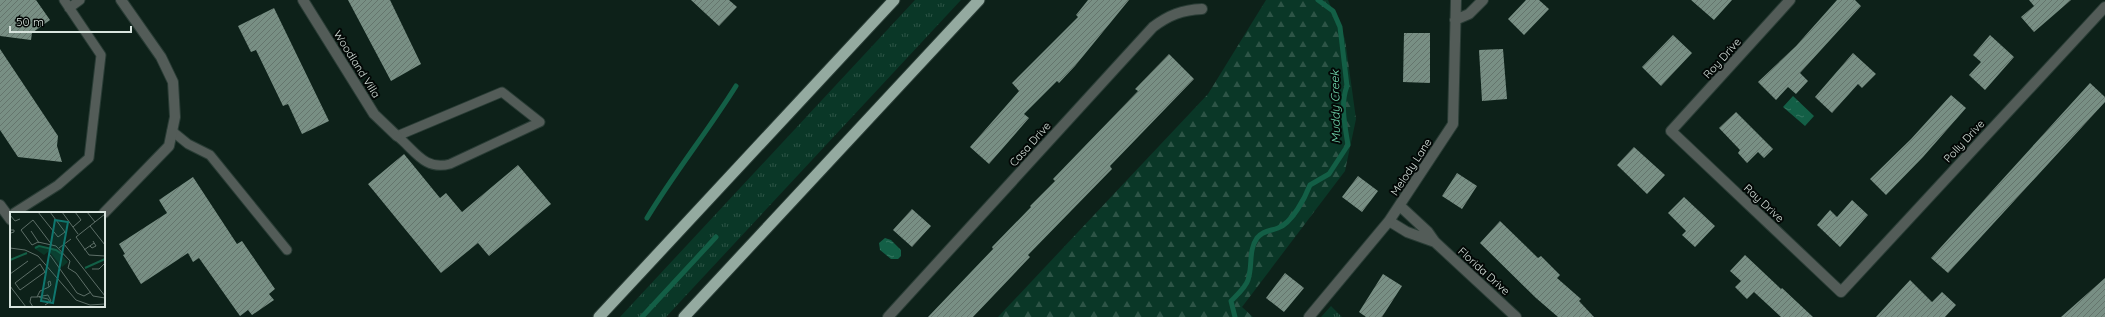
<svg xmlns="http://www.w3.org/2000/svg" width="2105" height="317" font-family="Quicksand,sans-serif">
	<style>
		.grass { fill: url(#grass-tufts) }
		.forest { fill: url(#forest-firs) }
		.water { fill: url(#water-ripples) }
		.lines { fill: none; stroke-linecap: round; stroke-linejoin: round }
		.stream { stroke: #135f46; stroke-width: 5 }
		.building { fill: url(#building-hatch) }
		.service-casing { stroke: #293c35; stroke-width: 11 }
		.minor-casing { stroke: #293c35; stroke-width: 12 }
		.trunk-casing { stroke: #293c35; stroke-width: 13 }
		.service { stroke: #535c58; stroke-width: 9 }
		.minor { stroke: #535c58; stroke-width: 10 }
		.trunk { stroke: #94aaa0; stroke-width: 11 }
		.labels { text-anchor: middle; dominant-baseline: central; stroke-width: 4; stroke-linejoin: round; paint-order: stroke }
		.street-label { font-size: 11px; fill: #d8e4de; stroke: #030806 }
		.water-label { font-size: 12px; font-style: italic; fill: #71d6ad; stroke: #030806 }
		.inset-river { fill: none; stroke: #135f46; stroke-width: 2 }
		.inset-road { fill: none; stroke: #5e6f68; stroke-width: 1 }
		.view { fill: #0f766e; fill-opacity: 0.15; stroke: #0f766e; stroke-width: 2 }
		.inset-edge { fill: none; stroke: #d8e4de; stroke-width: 2 }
	</style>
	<defs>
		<pattern id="grass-tufts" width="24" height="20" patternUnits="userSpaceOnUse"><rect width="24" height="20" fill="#0a3727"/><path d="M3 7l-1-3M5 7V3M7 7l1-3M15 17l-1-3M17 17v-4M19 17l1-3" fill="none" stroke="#2d5446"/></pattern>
		<pattern id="forest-firs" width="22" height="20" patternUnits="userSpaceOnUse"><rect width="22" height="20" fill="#0a3727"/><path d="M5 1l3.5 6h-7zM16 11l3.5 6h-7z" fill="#2d5446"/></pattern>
		<pattern id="water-ripples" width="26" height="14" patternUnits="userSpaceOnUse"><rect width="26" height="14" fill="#135f46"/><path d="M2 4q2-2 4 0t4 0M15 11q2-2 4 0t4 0" fill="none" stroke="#357660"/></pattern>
		<pattern id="building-hatch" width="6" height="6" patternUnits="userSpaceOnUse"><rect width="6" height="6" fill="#788f84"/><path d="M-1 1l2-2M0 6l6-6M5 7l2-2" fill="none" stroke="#65756d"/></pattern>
	</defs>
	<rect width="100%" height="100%" fill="#0d2119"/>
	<path class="grass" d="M915,0H961L666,317H620Z
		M1331,306L1342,317H1321Z"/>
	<path class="forest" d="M1266,0H1328L1345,39L1356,119L1345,171L1242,307L1253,317H998L1208,94Z"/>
	<path class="water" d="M1793,96L1814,116L1805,126L1783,107Z
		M885,238L891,240L901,250V256L898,259H891L880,250L879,243Z"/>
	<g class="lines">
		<path class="stream" d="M647,218C674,173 708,131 736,86
			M642,317L716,237
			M1235,317L1231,301C1237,295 1246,287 1248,280C1253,265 1248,251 1257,238C1262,231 1270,231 1278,228C1292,223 1305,198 1310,185L1329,174L1348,145C1345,126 1340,104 1347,86L1340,27L1333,11L1318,0"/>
	</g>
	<path class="building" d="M0,0H36L50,20L32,33L31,40L0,36Z
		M348,0H390L421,64L391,81Z
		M691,0H729L737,7L719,26Z
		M1088,0H1129L1075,66L1059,83L1057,81L1024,114L1029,118L989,164L970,147L1019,91L1012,83L1078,17L1076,15Z
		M1526,0H1539L1549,9L1524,35L1508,19Z
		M1691,0H1732L1714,20Z
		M1837,0H1855L1861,6L1800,73L1808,81L1796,94L1788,87L1776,100L1758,82L1796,46Z
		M2029,0H2071L2034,32L2021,17L2034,6Z
		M274,8L329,121L302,134L288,104L283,106L256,50L251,52L238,26Z
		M1404,33H1430V83L1403,82Z
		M1673,35L1692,53L1661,86L1642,67Z
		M1990,35L2014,57L1985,90L1969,75L1981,62L1973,55Z
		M0,49L58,136L57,146L62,162L18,157L0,130Z
		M1503,49L1507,99L1482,101L1479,50Z
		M1853,53L1876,74L1862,88L1858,84L1832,113L1815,97Z
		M1169,54L1194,79L1110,166L1112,169L1028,255L1030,257L973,317H928L993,249L992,247L1031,207L1030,206L1055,181L1053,179L1138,91L1135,89Z
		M2090,83L2105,97V102L1948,273L1931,258Z
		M1951,95L1966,108L1923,157L1886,195L1870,179L1911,139Z
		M1736,112L1773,149L1764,158L1758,152L1747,163L1738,153L1740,150L1719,128Z
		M1634,147L1665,175L1647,194L1617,165Z
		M404,154L440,198L446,193L462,212L518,165L551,204L489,256L478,243L441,273L368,184Z
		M1457,173L1477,186L1462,209L1442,196Z
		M1358,176L1378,191L1362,212L1342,197Z
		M193,177L237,244L242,241L275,289L269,294L274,300L252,315L248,310L240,316L199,258L193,262L188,253L141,284L123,255L125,254L119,244L167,213L159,200Z
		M1684,197L1715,226L1695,247L1682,235L1686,231L1668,213Z
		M1852,200L1868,215L1840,247L1817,225L1830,210L1837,217Z
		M912,209L931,226L912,247L893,230Z
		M1500,221L1538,258L1541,256L1560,275L1557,278L1581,299L1579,301L1594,317H1558L1536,298L1480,243Z
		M1745,255L1781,289L1782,288L1813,317H1781L1754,292L1747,299L1735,287L1741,281L1730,271Z
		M1285,273L1304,288L1284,312L1266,298Z
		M1383,274L1402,286L1382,317H1366L1359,312Z
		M2105,278V317H2061Z
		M1910,280L1932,302L1942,292L1956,305L1945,317H1876Z"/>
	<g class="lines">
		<defs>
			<path id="service" d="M69,8L80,0
				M502,92L540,122L450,164C424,171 415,150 397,136Z
				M172,131L188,144L210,155L287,250
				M14,213L58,185L89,158L101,55L64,0"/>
			<path id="minor" d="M303,0L374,114L397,136
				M1790,0L1671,131L1841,292L2105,7
				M1455,20L1469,14L1483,0
				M0,205L11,220
				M1400,206L1428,232L1435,242L1516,317
				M104,213L169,146L175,117L173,82L161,57L121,0
				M1389,221L1407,232L1435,242
				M888,317L1153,27C1169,15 1182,10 1202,9
				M1309,317L1389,221L1453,124L1456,0"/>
			<path id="trunk" d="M599,317L894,0
				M684,317L979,0"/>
		</defs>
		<use href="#service" class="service-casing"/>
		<use href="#minor" class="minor-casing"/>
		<use href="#trunk" class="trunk-casing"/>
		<use href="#service" class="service"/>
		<use href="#minor" class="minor"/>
		<use href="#trunk" class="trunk"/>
	</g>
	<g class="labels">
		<g class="street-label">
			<text transform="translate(1722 58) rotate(-48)">Roy Drive</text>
			<text transform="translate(357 64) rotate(58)">Woodland Villa</text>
			<text transform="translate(1964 141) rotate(-47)">Polly Drive</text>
			<text transform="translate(1030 144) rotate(-48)">Casa Drive</text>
			<text transform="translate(1411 167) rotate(-57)">Melody Lane</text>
			<text transform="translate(1764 203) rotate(43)">Ray Drive</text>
			<text transform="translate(1484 271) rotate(42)">Florida Drive</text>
		</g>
		<g class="water-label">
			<text transform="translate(1335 107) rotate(-91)">Muddy Creek</text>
		</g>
	</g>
	<g transform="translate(10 212)">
		<rect width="95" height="95" fill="#0d2119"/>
		<path d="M29,35L47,38L58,50L52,55L39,39L34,43L24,36Z" fill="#0a3727"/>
		<path class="inset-river" d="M25,36L29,34L46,38L53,43M0,48L17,41M75,56L95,47"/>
		<path class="inset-road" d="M28,0L48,25L55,20L40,0M52,0L68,22M77,0L85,10M95,2L66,25L79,43L95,44M0,3L5,9L10,7M80,14L95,33M63,15L71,8L65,0M21,19L29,31M0,21H1L4,20V18H0L1,21M54,32L95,84M42,33L23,8L11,18L22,33L28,30L46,34L60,49L58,56L66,61L83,84L95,86M80,34L82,36L86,34L83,29M0,36L15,38L28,44L66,88L80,93L95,92M49,36L61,27M74,38L84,31M40,43L67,81L74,84L81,80M30,52L35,60L10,78L5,71ZM82,57H89L95,51M0,62L18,49M40,69L41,73L39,75L38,70ZM0,74L16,95M27,85L38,83L41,89L35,93M29,85L38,87L40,90M23,95L20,90L21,85H27L30,79L39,75"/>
		<path class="view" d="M45,8L58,10L43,91L31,89Z"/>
		<rect width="95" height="95" class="inset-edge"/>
	</g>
	<path d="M10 26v6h121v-6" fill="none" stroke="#d8e4de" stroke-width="2"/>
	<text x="16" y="26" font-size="12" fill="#d8e4de" stroke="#030806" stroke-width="3" paint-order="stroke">50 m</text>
</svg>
